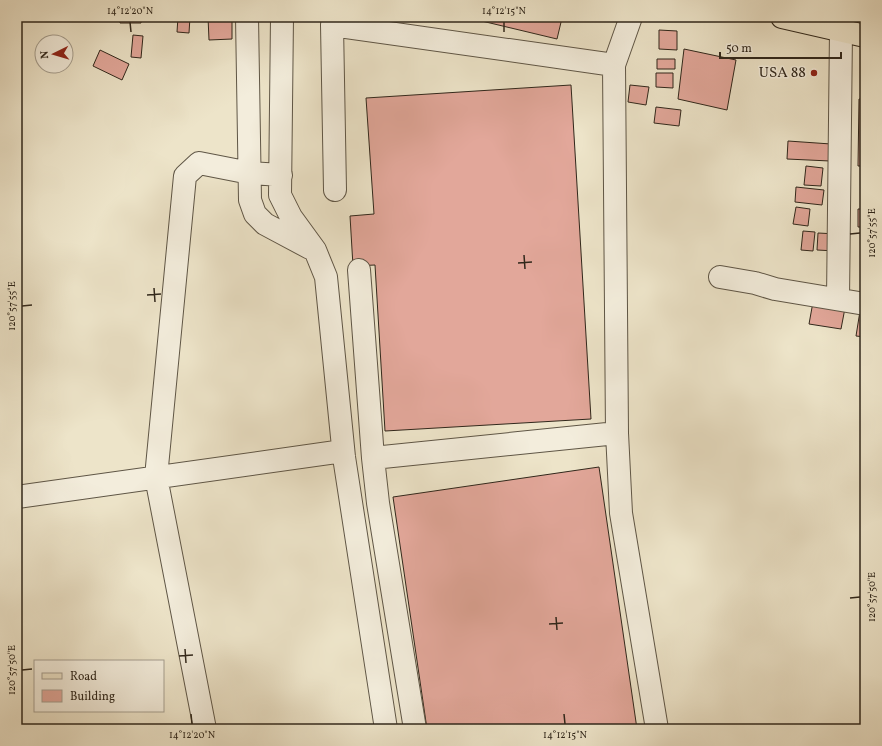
<svg xmlns="http://www.w3.org/2000/svg" width="882" height="746" font-family="Vollkorn,serif">
	<style>
		.building { fill: #e2a79a; stroke: #30271b }
		.lines { fill: none; stroke-linecap: round; stroke-linejoin: round }
		.minor-casing { stroke: #5f5646; stroke-width: 24 }
		.major-casing { stroke: #30271b; stroke-width: 24 }
		.minor { stroke: #f3eddc; stroke-width: 22 }
		.major { stroke: #ede4c9; stroke-width: 22 }
		.ticks { fill: none; stroke: #30271b; stroke-width: 1.5 }
		.poi-dot { fill: #8f2418; stroke: #f3eddc; stroke-width: 1.5 }
		.labels { text-anchor: middle; dominant-baseline: central; stroke-width: 3; stroke-linejoin: round; paint-order: stroke }
		.poi-label { font-size: 15px; fill: #30271b; stroke: #f3eddc; text-anchor: end }
		.neatline { fill: none; stroke: #30271b; stroke-width: 1.5 }
		.ticks-label { font-size: 10px; text-anchor: middle; fill: #30271b }
	</style>
	<rect width="100%" height="100%" fill="#ede4c9"/>
	<filter id="stains"><feTurbulence type="fractalNoise" baseFrequency=".005" numOctaves="4"/><feColorMatrix values="0 0 0 0 .2 0 0 0 0 .09 0 0 0 0 .02 0 0 0 .5 -.17"/></filter>
	<radialGradient id="worn" r=".72"><stop offset=".6" stop-color="#630" stop-opacity="0"/><stop offset="1" stop-color="#630" stop-opacity=".3"/></radialGradient>
	<path class="building" d="M120,17H141V23H120Z
		M178,17H190L189,33L177,32Z
		M208,17H232V39L209,40Z
		M465,17H557L562,18L557,39Z
		M659,30L677,31V50L659,49Z
		M133,35L143,36L141,58L131,57Z
		M684,49L736,60L727,110L678,99Z
		M100,50L129,64L122,80L93,66Z
		M657,59H675V69H657Z
		M656,73H673V88L656,87Z
		M571,85L591,419L385,431L375,265L353,266L350,216L374,214L366,98Z
		M630,85L649,87L646,105L628,102Z
		M859,99H865V166H858Z
		M656,107L681,110L679,126L654,123Z
		M788,141L831,144L830,161L787,159Z
		M806,166L823,168L821,186L804,185Z
		M796,187L824,190L822,205L795,202Z
		M796,207L810,209L808,226L793,224Z
		M858,209H865V227H858Z
		M803,231L815,232L813,251L801,250Z
		M818,233L837,234L836,251L817,250Z
		M813,302L845,308L841,329L809,324Z
		M860,311L865,312V337L856,336Z
		M599,467L637,729H427L393,497Z"/>
	<g class="lines">
		<defs>
			<path id="minor" d="M247,17L250,200L255,214L265,224L310,248
				M282,17L280,195L291,217L315,250L326,277L344,457L386,729
				M333,17L332,25L335,190
				M631,17L614,65L617,433L621,513L657,729
				M332,25L614,65
				M359,270L373,458L378,503L415,729
				M720,277L755,283L775,289L865,304
				M838,299L841,31
				M373,458L617,433
				M17,497L343,451
				M205,729L156,477L185,176L199,163L250,173L281,175"/>
			<path id="major" d="M782,17L865,36"/>
		</defs>
		<use href="#minor" class="minor-casing"/>
		<use href="#major" class="major-casing"/>
		<use href="#minor" class="minor"/>
		<use href="#major" class="major"/>
	</g>
	<path class="ticks" d="M130,22L131,32M504,22V32M850,234L860,233M524,255L525,269M518,263L532,262M154,288L155,302M147,295L161,294M22,306L32,305M850,598L860,597M556,617L557,630M549,624L563,623M185,649L186,663M179,656L193,655M22,670L32,669M191,714L192,724M564,714L565,724"/>
	<circle class="poi-dot" cx="814" cy="73" r="4"/>
	<g class="labels">
		<g class="poi-label">
			<text x="806" y="73">USA 88</text>
		</g>
	</g>
	<rect width="882" height="746" fill="none" stroke="#ede4c9" stroke-width="44"/>
	<rect x="34" y="660" width="130" height="52" fill="#f3eddc" stroke="#a59e8f"/>
	<rect x="42" y="673" width="20" height="6" fill="#ede4c9" stroke="#a59e8f"/>
	<text x="70" y="680" font-size="12" fill="#30271b">Road</text>
	<rect x="42" y="690" width="20" height="12" fill="#e2a79a" stroke="#a59e8f"/>
	<text x="70" y="700" font-size="12" fill="#30271b">Building</text>
	<g transform="translate(54 54) rotate(265)"><circle r="19" fill="#f3eddc" stroke="#a59e8f"/>
	<path d="M0-3L7 15L0 10L-7 15Z" fill="#8f2418"/>
	<text y="-6" font-size="11" font-weight="bold" text-anchor="middle" fill="#30271b">N</text>
	</g>
	<path d="M720 52v6h121v-6" fill="none" stroke="#30271b" stroke-width="2"/>
	<text x="726" y="52" font-size="12" fill="#30271b" stroke="#f3eddc" stroke-width="3" paint-order="stroke">50 m</text>
	<rect x="22" y="22" width="838" height="702" class="neatline"/>
	<g class="ticks-label">
		<text x="130" y="14">14°12'20"N</text>
		<text x="504" y="14">14°12'15"N</text>
		<text transform="translate(871 233) rotate(-90)" y="4">120°57'55"E</text>
		<text transform="translate(11 306) rotate(-90)" y="4">120°57'55"E</text>
		<text transform="translate(871 597) rotate(-90)" y="4">120°57'50"E</text>
		<text transform="translate(11 670) rotate(-90)" y="4">120°57'50"E</text>
		<text x="192" y="738">14°12'20"N</text>
		<text x="565" y="738">14°12'15"N</text>
	</g>
	<rect width="100%" height="100%" filter="url(#stains)"/>
	<rect width="100%" height="100%" fill="url(#worn)"/>
</svg>
